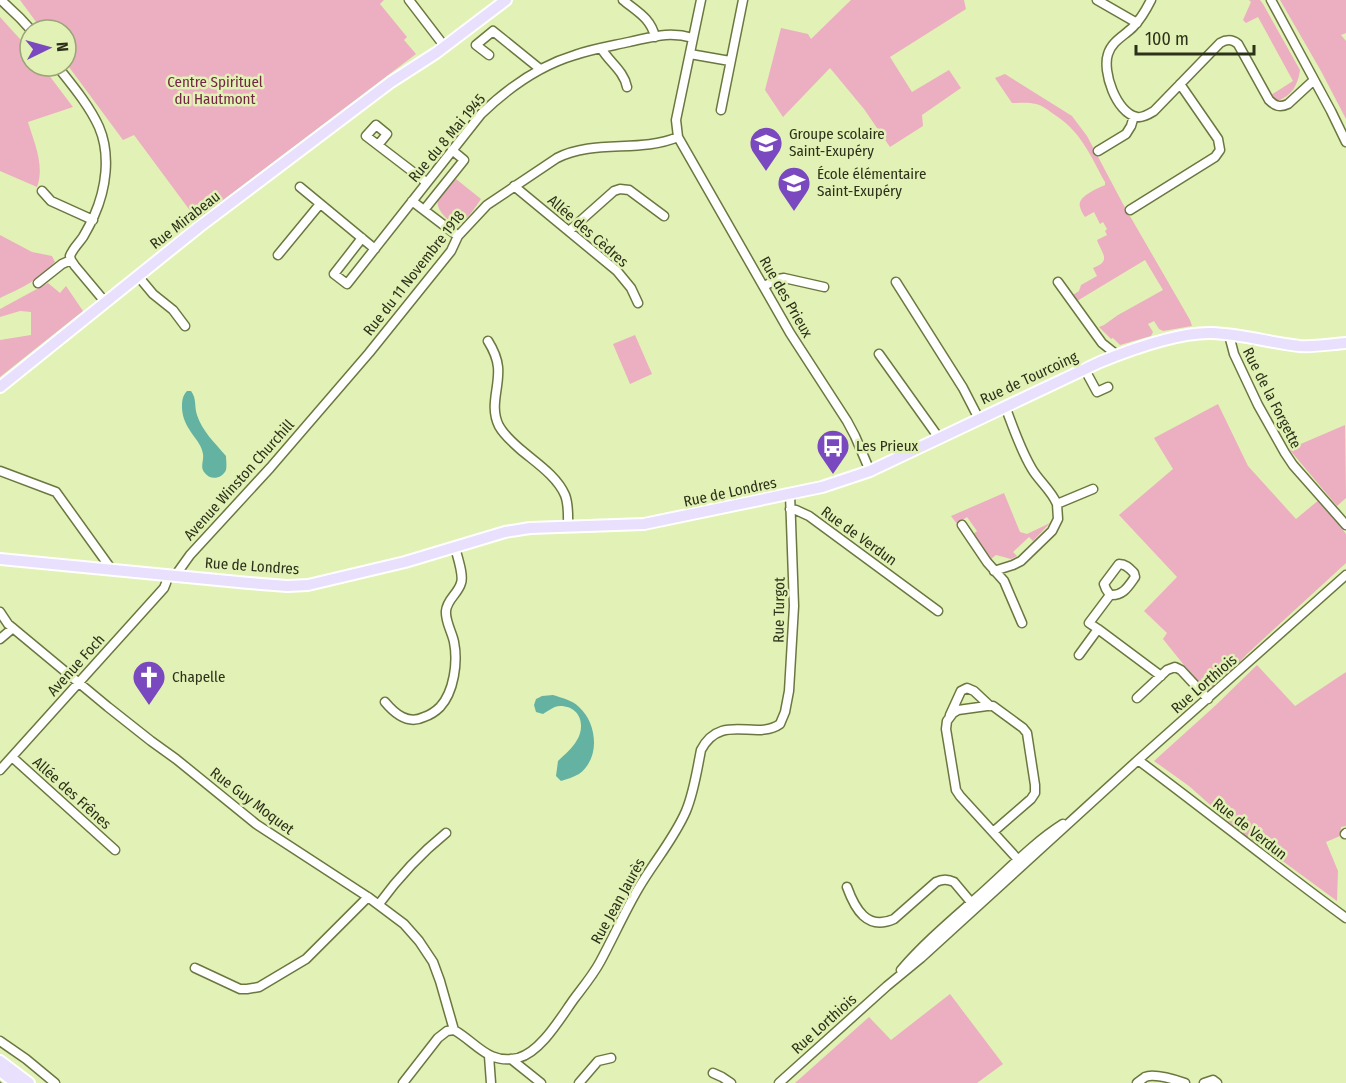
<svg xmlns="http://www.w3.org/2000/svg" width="1346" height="1083" font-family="'Fira Sans Condensed',sans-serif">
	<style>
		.green { fill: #ebafc1 }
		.water { fill: #64b2a2 }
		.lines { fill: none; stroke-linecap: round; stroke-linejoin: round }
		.minor-casing { stroke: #6b7740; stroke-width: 11 }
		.major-casing { stroke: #fff; stroke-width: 14 }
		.minor { stroke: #fff; stroke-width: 8 }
		.major { stroke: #e9e0fd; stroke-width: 10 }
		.tram { stroke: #78825b; stroke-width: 1.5 }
		.labels { text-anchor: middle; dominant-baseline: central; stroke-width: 5; stroke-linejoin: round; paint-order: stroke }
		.park-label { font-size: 15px; fill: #732744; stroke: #e2f1b5 }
		.poi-label { font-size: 15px; fill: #2c311a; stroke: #e2f1b5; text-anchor: start }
		.street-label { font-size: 15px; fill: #2c311a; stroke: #e2f1b5 }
	</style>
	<rect width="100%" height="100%" fill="#e2f1b5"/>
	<path class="green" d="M20,0H384L380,4L407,37L404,40L416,54L197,220L134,135L123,140L66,63V30H42Z
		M851,0H964L966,9L890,57L912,92L949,70L961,88L922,115L923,126L890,147L864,109L830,68L783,117L765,90L781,28L808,34L811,39Z
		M1249,0H1260L1263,4L1300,70C1298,85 1292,95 1278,101L1271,95L1293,81L1258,17L1246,23L1243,20L1251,2Z
		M1280,0H1346V33L1341,35L1346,41V119L1321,71Z
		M0,17L30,50V66H42L73,107L28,122C34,142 45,166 37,187L0,171Z
		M1005,74L1072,116L1087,136L1123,204L1190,320L1192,326L1163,331L1159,329L1154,321L1148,324L1153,332L1151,336L1120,345L1113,338L1111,339L1099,327L1104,325L1118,315L1163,290L1145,260L1077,301L1073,295L1079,291L1081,285L1097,276L1093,268C1112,261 1102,254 1097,240L1107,235L1105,231L1107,229L1103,222L1100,224L1094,212L1085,217C1083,214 1081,211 1080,207C1077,196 1097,189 1105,185V182C1089,153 1081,131 1052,113C1047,109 1041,105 1036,104C1028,102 1020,103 1012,103L995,78Z
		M456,179L481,199C477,205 466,222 458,224C451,225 435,209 438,201C441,193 451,185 456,179Z
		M0,235L32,252L52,256L55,262C40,280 21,288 0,298Z
		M48,283L60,293L66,286L83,311L0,377V340L31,335V312L20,311L0,317V309Z
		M635,335L652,374L630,384L613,344Z
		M1218,404L1248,466L1296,519L1320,499L1346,534V563L1247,654L1208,695L1163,639L1167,633L1144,611L1177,577L1119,515L1173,469L1154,438Z
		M1345,425L1346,498L1337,506L1289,449Z
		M1004,493L1020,532L1027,534L1050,523L1033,541L1029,537L1013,552L1017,556L1011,559L996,555L991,559L986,556L972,535L977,531L967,517L957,524L951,516Z
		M1257,665L1295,706L1346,672V826L1341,827L1340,836L1326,842L1338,871L1337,901L1262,846L1244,835L1189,786L1154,761L1216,705Z
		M950,994L1003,1064L977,1083H795L869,1017L891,1040Z"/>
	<path class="water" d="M187,391H191C197,399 194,406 197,415C202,431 215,443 226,456C226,460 227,465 226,470C222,479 210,481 204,472C200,466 204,461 203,454C201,439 183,430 182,408C182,402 182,396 187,391Z
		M553,695C562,698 572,700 579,707C597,723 601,758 579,774C574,777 567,779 561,781L556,776L558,761C565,754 572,749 577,740C586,725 580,706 560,706C554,706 548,711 543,714L536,712L534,705L536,699L542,696Z"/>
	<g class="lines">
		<defs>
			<path id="minor" d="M1,0L20,18L31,30
				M409,0L445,47
				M623,0C636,11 651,18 655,37
				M701,0L676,120L678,137L790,333L847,421L855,436L870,471
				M1097,0L1137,23
				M1151,0C1146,10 1141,19 1133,27C1124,36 1112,41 1108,54C1102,71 1116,113 1137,117C1143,118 1149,114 1154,111L1220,43C1227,39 1232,39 1238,44L1269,100C1275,106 1280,108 1288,104L1314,80
				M1271,0L1331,111L1346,142
				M601,48C609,62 624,71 627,87
				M690,54L730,61
				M489,55L476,45L493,31L540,69
				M57,66C72,85 89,105 99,127C111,155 106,189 94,216C91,223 87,230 83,237C79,243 73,248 70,256L71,260L75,266L106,303
				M721,110L743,0
				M378,145L387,134L376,125L366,136L426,182
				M1098,151L1126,134L1131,126L1134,116
				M514,186L617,271L631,288L638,303
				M300,187L375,249
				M42,191L51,201L93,220
				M412,201L458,236
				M424,210L464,160L452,150
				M1130,210L1215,157L1220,150L1218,139L1180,84
				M569,231L614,191L620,189L629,190L664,216
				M362,238L334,274L347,284L481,114C508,88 538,66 575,55C592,49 611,46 629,42C653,37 668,31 693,38
				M278,255L320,204
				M138,276L153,294L173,310L185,326
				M896,282L963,388L979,419
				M1058,282L1102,343L1117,355
				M38,283L62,264L71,260
				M764,286L778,279L784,278L824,287
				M1229,335L1234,354L1258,405L1285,453L1293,465L1346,525
				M488,341C493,349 497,357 498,367C500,387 489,406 499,426C504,435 512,442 520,449C535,462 557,476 565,495C569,505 568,517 568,527
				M879,354L939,438
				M1084,368L1097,392L1108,387
				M1005,406C1013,427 1020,449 1032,469C1039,481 1051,490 1057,504
				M0,471L56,492L112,570
				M790,509L796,510L809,516L938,611
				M962,525L987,562L1004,581L1022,623
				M994,571L1013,565L1021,561L1052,531L1058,519L1057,504L1093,489
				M175,576L190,555L270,468L369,353L451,251L458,236L487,205L557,158C594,139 640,153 678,137
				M0,612L8,624L108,707L151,741L176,759L256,824L368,897L404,924L419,941L433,962L440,981L454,1030
				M1098,629L1089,623L1110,595C1123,596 1128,587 1135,577L1134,573C1130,569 1126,564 1119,564L1104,584L1106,589L1110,595
				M0,639L13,628
				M1079,655L1098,629L1161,676
				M1137,698L1167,670L1175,667L1181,670L1208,699
				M385,702C395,714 408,725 424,717C430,715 435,712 440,707C454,692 458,662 454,642C452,632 445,621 446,611C447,599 458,594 461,583C464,575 457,556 455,547
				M950,715L961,691L967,688L974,691L990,706
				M12,757L115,850
				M1138,760C1208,812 1276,867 1346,918
				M0,770L164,588L166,583L168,575
				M993,832L1031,799L1035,793V785L1027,733L1023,728L993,706H987L958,710L953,713L947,721L946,729L956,790L960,796L1023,865
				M1345,834L1346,833
				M847,887C855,909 867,931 894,919L936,882C942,879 948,879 954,882L975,907
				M379,904C398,878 420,854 446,833
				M195,968L240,989H247L259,987L306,959L368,897
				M901,970C925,942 954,918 982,893C1008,870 1033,843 1063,824
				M454,1030C477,1043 488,1065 518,1058C541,1052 561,1017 574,999C583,987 593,975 600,962C613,938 624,913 638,889C653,863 674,839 686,811C694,792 697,770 701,750C721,712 756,741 780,724L785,712L789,691L794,606L790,494
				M0,1041L26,1059L55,1083
				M489,1056L491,1083
				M511,1059L541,1083
				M713,1073L722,1077L731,1083
				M403,1083L438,1038L447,1031L454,1030
				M579,1083L598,1061L611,1058
				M779,1083L887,986L921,958L1138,760L1346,575
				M1137,1083C1138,1082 1144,1078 1145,1077C1154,1073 1176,1080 1185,1083
				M1204,1083L1213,1080L1217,1083"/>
			<path id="major" d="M0,387L199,227L391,82L436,53L506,0
				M0,559L249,583L287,586L308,585L405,562L505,532L530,528L644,524L822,487L870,471L1100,362C1132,349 1178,332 1212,333C1242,334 1271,343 1300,346C1315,347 1331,344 1346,343
				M0,1061L29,1083
				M0,1071L16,1083"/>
		</defs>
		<use href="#minor" class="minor-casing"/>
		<use href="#major" class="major-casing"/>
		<use href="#minor" class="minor"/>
		<use href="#major" class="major"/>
		<path class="tram" d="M0,1082L1,1083"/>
	</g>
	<defs>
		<symbol id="school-pin" viewBox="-11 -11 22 30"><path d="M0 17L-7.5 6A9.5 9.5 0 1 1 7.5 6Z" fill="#7a48bf" stroke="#e2f1b5"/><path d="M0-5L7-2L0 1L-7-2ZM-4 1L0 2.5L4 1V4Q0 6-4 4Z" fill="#fff"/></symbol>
		<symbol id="bus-pin" viewBox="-11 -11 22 30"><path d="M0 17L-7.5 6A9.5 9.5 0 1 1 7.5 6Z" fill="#7a48bf" stroke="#e2f1b5"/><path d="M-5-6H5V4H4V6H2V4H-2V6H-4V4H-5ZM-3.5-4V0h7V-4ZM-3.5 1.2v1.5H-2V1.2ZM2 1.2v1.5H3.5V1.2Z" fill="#fff"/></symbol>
		<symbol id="church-pin" viewBox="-11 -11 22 30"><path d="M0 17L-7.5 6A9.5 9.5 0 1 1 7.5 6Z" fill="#7a48bf" stroke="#e2f1b5"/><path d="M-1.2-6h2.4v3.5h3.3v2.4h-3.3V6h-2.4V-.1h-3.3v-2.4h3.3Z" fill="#fff"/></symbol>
	</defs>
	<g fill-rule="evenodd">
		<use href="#school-pin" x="747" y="124" width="38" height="52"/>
		<use href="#school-pin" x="775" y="164" width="38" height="52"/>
		<use href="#bus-pin" x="814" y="427" width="38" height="52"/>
		<use href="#church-pin" x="130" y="658" width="38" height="52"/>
	</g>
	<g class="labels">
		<g class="park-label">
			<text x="215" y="82">Centre Spirituel<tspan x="215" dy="17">du Hautmont</tspan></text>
		</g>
		<g class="poi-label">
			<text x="789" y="134">Groupe scolaire<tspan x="789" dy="17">Saint-Exupéry</tspan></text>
			<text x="817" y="174">École élémentaire<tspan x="817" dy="17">Saint-Exupéry</tspan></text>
			<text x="856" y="446">Les Prieux</text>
			<text x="172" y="677">Chapelle</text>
		</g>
		<g class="street-label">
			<text transform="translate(447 138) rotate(-50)">Rue du 8 Mai 1945</text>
			<text transform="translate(185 220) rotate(-38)">Rue Mirabeau</text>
			<text transform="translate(588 231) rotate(41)">Allée des Cèdres</text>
			<text transform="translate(414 273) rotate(-52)">Rue du 11 Novembre 1918</text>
			<text transform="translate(786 297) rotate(60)">Rue des Prieux</text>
			<text transform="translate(1029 378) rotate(-25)">Rue de Tourcoing</text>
			<text transform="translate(1272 398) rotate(63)">Rue de la Forgette</text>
			<text transform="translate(239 480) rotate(-48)">Avenue Winston Churchill</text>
			<text transform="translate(730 492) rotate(-12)">Rue de Londres</text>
			<text transform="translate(859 536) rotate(36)">Rue de Verdun</text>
			<text transform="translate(252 566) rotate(4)">Rue de Londres</text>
			<text transform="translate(779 610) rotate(-89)">Rue Turgot</text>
			<text transform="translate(76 665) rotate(-48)">Avenue Foch</text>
			<text transform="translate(1204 684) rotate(-41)">Rue Lorthiois</text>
			<text transform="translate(72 793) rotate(42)">Allée des Frênes</text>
			<text transform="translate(252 801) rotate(37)">Rue Guy Moquet</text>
			<text transform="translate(1250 829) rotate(38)">Rue de Verdun</text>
			<text transform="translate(618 901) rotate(-61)">Rue Jean Jaurès</text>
			<text transform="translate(824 1024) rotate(-42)">Rue Lorthiois</text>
		</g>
	</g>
	<g transform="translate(48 48) rotate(85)"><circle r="28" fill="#e2f1b5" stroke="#99a477" stroke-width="1.5"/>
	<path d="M0-4.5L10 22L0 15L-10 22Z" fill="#7a48bf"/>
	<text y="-9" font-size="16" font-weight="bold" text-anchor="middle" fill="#2c311a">N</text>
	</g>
	<path d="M1136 45v9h118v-9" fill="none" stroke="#2c311a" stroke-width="3"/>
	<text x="1145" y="45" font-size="18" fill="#2c311a" stroke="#e2f1b5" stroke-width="4.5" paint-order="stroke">100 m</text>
</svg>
